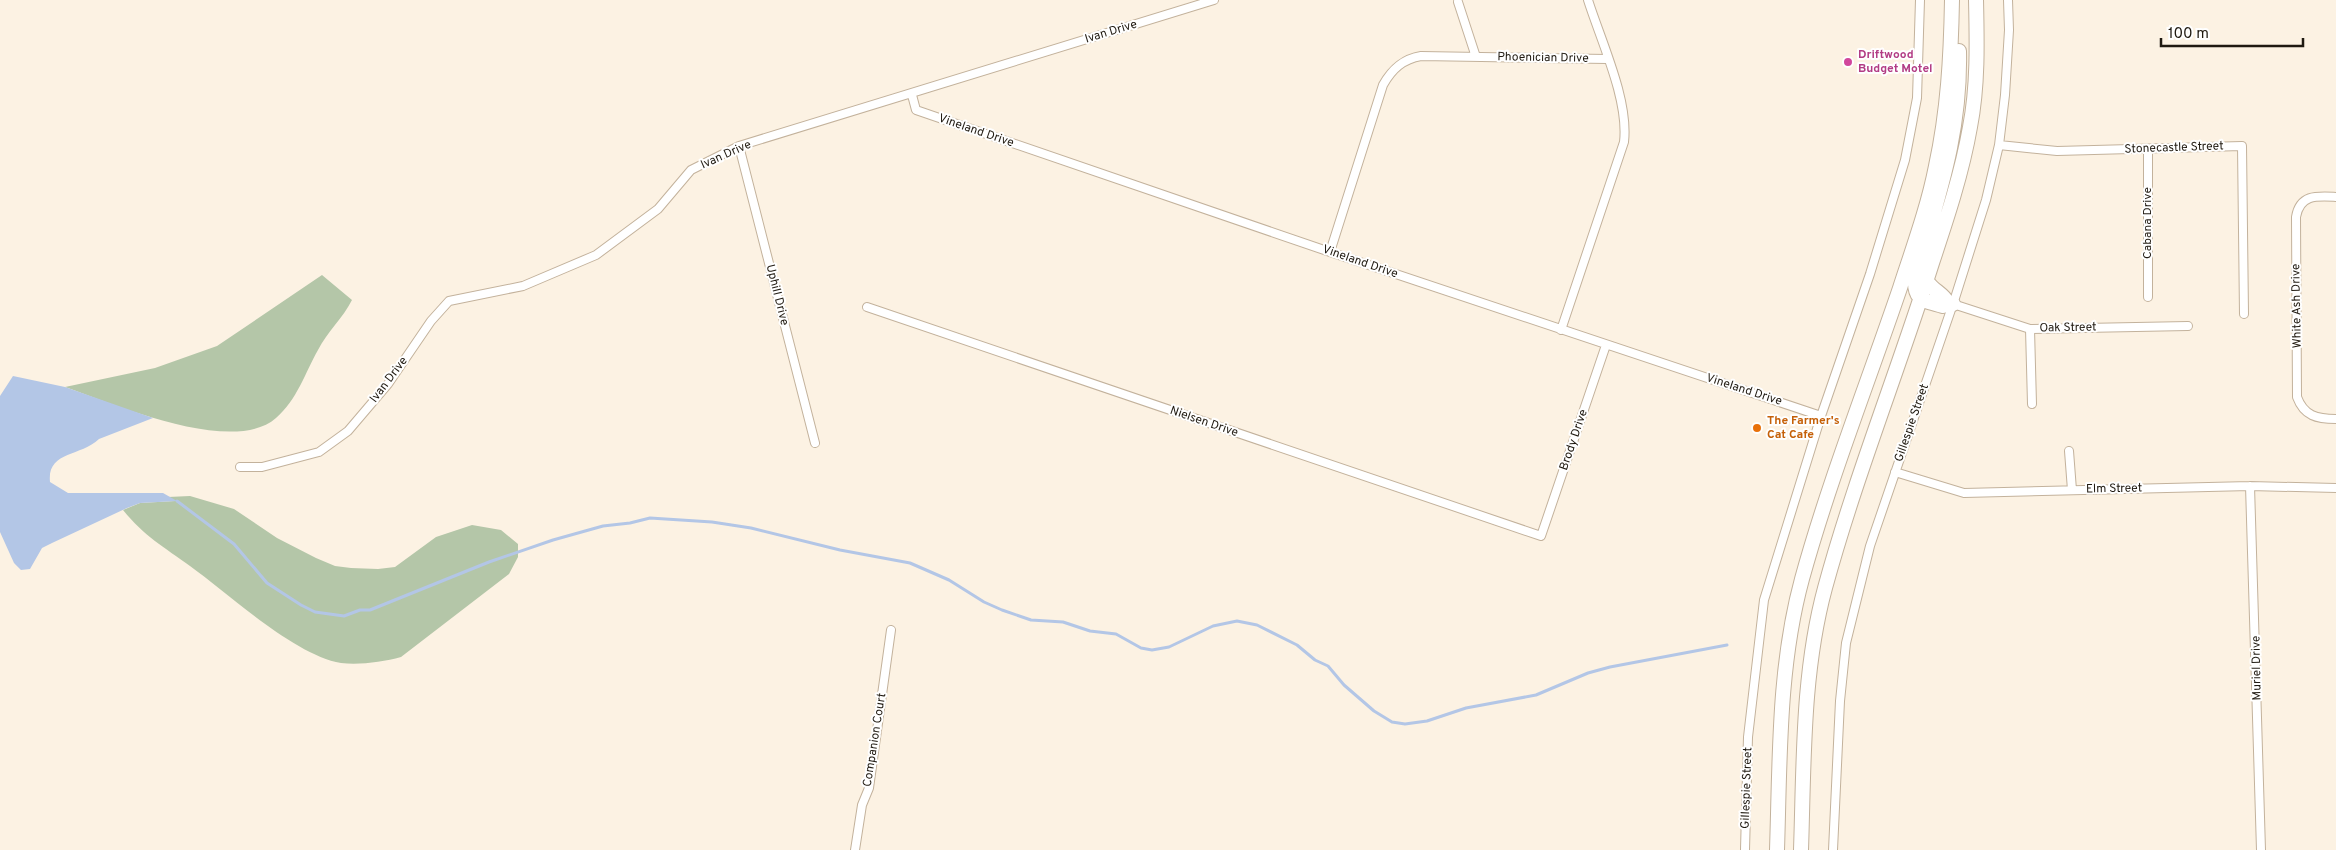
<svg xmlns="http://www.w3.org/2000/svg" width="2336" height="850" font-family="Overpass,sans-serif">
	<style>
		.green { fill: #b4c6a8 }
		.water { fill: #b3c6e6 }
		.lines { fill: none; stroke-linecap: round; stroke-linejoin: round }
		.stream { stroke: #b3c6e6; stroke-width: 3 }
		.minor-casing { stroke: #c3b29c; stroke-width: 10 }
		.trunk-casing { stroke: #c3b29c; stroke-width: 16 }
		.minor { stroke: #fff; stroke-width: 8 }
		.trunk { stroke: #fff; stroke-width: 14 }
		.hotel-dot { fill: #d1479c; stroke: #fff; stroke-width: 2 }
		.food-dot { fill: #e8710a; stroke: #fff; stroke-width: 2 }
		.labels { text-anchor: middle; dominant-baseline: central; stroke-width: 4; stroke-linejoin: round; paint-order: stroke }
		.street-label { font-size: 12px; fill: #1f1910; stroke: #fff }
		.hotel-label { font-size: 12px; font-weight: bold; fill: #b23c85; stroke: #fff; text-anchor: start }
		.food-label { font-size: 12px; font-weight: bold; fill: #c56008; stroke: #fff; text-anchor: start }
	</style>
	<rect width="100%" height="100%" fill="#fcf2e3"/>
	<path class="green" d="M322,275L352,300C343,318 327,332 318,350C305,373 297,400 276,418C233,456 113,404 65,387L155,368L217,346Z
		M190,496L234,509L277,538L316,558L335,566L351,568L378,569L395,567L436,537L472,525L501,530L518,544V557L509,574L401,657C383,662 360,665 341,663C294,655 229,594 190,566C164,547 144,536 123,510L140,503L175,501L168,497Z"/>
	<path class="water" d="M13,376L65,387L153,418L99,439C80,457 47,451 50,482L68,493H163L177,501L140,503L127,508L52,543L42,548L30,569L21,570L14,563L0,532V396Z"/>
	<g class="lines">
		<path class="stream" d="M177,501L234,544L267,583L301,605L315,612L344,616L360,610H370L489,562L553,540L603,526L630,523L650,518L712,522L751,528L840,550L910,563L949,580L984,602L1002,610L1031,620L1063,622L1090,631L1116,634L1141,648L1152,650L1169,647L1213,626L1237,621L1257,625L1297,645L1315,660L1328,666L1344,685L1374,711L1392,722L1405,724L1427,721L1466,708L1536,695L1588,673L1610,667L1727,645"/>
		<defs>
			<path id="minor" d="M1458,2L1476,57
				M912,95L916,110L1330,252L1821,416
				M1999,145L2057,151L2242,146L2244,314
				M739,146L815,443
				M2148,149V297
				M2336,197C2317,196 2300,194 2296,217L2297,397C2304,416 2317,419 2336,419
				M1330,252L1383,85C1392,69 1403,59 1421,56L1607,59
				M1953,304L2030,329L2188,326
				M867,307L1541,536L1606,345
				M2030,329L2032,404
				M1561,330L1624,142C1629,100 1601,41 1588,0
				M2069,451L2072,490
				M240,467H262L319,452L348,431L388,384L431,321L449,301L523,286L596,255L658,209L691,170L739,146L1214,0
				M1895,472L1964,493L2250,486L2336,488
				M2250,486L2261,850
				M855,850L862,805L869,788L891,630
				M1745,850L1748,737L1764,600L1821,416L1870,274L1905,160L1917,98L1920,0
				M1833,850L1840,701L1846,643L1870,546L1955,298L1986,200L1999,145L2005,95L2009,30L2008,0"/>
			<path id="trunk" d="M1927,281C1933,291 1943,293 1948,303
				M1953,304L1948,303L1943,306C1923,300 1914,301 1915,278C1937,199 1961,135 1959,51
				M1777,850C1780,760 1778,667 1802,579C1829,481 1867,385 1900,288C1913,248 1928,207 1936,166C1948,111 1951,56 1952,0
				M1801,850C1804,762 1802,673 1825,588C1855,478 1898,371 1932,263C1947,218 1962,173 1970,127C1978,86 1977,42 1976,0"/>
		</defs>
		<use href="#minor" class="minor-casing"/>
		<use href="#trunk" class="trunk-casing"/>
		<use href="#minor" class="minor"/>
		<use href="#trunk" class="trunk"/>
	</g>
	<circle class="hotel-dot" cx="1848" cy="62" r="5"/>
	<circle class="food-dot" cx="1757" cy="428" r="5"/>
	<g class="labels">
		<g class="street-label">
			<text transform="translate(1111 32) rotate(-17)">Ivan Drive</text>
			<text transform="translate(1543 58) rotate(1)">Phoenician Drive</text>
			<text transform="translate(976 131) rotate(19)">Vineland Drive</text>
			<text transform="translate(2174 148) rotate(-2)">Stonecastle Street</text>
			<text transform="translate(726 155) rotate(-24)">Ivan Drive</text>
			<text transform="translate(2148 223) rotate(-90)">Cabana Drive</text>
			<text transform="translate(1360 262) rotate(19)">Vineland Drive</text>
			<text transform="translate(777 295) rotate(76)">Uphill Drive</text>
			<text transform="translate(2297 306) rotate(-91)">White Ash Drive</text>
			<text transform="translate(2068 328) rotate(-1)">Oak Street</text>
			<text transform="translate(389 380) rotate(-53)">Ivan Drive</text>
			<text transform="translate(1744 390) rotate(18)">Vineland Drive</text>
			<text transform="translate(1204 422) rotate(19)">Nielsen Drive</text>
			<text transform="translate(1912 423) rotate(-71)">Gillespie Street</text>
			<text transform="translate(1574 440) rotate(-71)">Brody Drive</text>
			<text transform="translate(2114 489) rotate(-1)">Elm Street</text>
			<text transform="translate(2257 668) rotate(-91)">Muriel Drive</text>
			<text transform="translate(875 740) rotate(-81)">Companion Court</text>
			<text transform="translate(1747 788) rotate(-88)">Gillespie Street</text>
		</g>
		<g class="hotel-label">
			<text x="1858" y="55">Driftwood<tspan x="1858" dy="14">Budget Motel</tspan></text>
		</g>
		<g class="food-label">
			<text x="1767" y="421">The Farmer's<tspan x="1767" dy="14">Cat Cafe</tspan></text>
		</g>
	</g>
	<path d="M2161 38v8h142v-8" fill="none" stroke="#1f1910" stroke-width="2.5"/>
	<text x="2168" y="38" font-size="15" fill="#1f1910" stroke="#ffffff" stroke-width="4" paint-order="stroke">100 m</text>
</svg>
